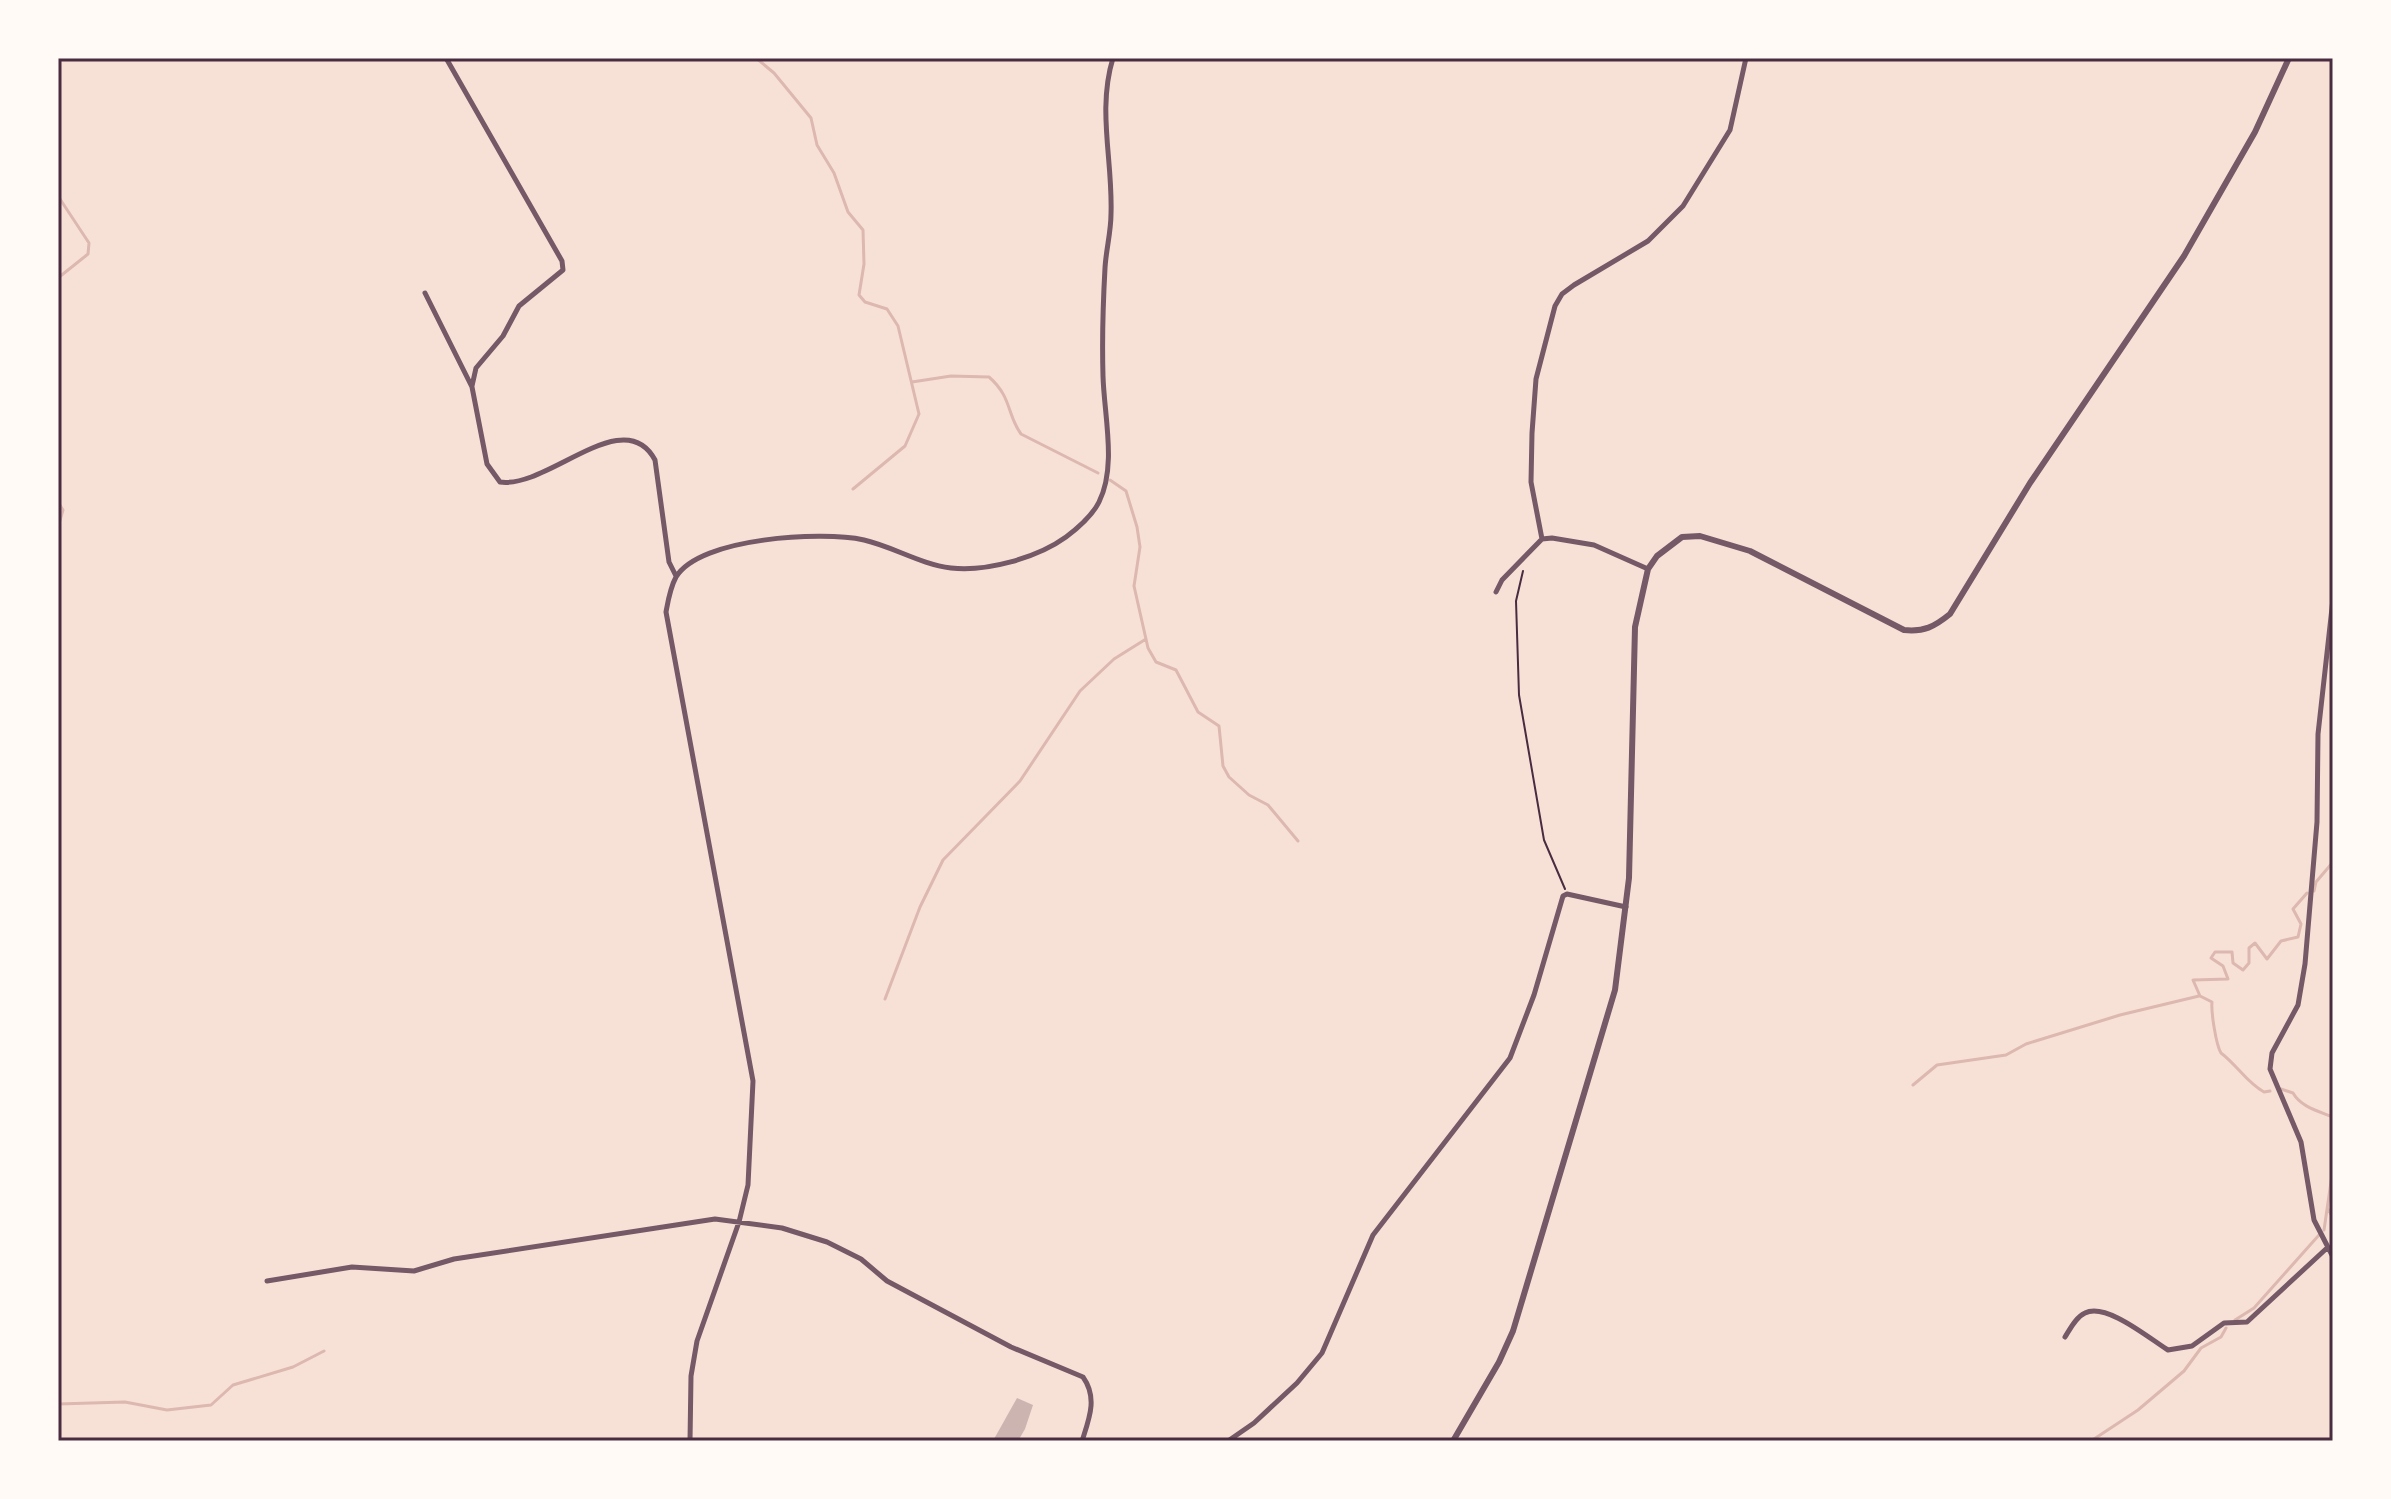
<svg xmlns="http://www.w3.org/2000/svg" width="2391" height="1499" font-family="Mulish,sans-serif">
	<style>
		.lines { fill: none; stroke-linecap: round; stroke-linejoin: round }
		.stream { stroke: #dcb8b0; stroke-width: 3 }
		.building { fill: #ccb4b1 }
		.path { stroke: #4a2c40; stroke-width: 2 }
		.minor { stroke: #755966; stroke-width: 5 }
		.tertiary { stroke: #755966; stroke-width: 6 }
		.neatline { fill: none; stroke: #4a2c40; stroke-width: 3 }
	</style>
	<rect width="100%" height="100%" fill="#f7e1d7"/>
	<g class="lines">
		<path class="stream" d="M756,58L774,73L811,118L817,145L834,173L848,212L863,230L864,264L859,295L865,302L887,309L898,326L919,414L905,446L853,489
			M58,196L89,243L88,254L58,278
			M912,382L951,376L989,377C1012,397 1007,415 1021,434L1098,473
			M1110,480L1126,491L1137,527L1140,547L1134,586L1148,648L1156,662L1176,670L1198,712L1219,726L1223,766L1229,777L1249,795L1268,805L1298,841
			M58,502L63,510L58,527
			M2314,891L2316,882L2333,862
			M885,999L920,907L943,860L1020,781L1080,691L1114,659L1146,639
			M1913,1085L1937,1065L2006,1055L2026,1044L2120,1015L2199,996
			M2281,1089L2293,1093C2301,1107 2318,1111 2333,1117
			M2270,1091L2264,1092C2247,1083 2237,1065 2221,1053C2216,1045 2211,1012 2212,1002L2200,996L2193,980L2228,979L2223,966L2211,958L2215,952H2232L2233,963L2243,970L2249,963V948L2255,943L2267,959L2281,941L2298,937L2301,924L2293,909L2307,893
			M2328,1209L2333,1218
			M2324,1230L2333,1168
			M2235,1320L2254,1308L2319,1235
			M58,1404L125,1402L167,1410L211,1405L233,1385L293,1367L324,1351
			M1988,1441H1999
			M2091,1441L2138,1410L2184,1371L2201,1348L2221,1337L2226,1328"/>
	</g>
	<path class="building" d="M1017,1398L1033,1405L1025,1429L1018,1441L994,1439Z"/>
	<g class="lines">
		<path class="path" d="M1523,571L1516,601L1519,695L1544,840L1565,889"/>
		<path class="minor" d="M446,58L562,261L563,270L519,306L503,336L476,368L472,386
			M425,293L472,387L487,464L500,482C548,489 624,402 655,460L669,562L676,576
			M1542,539L1531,482L1532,433L1536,379L1555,306L1562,294L1574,285L1648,241L1683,206L1730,130L1746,58
			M1496,592L1502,580L1542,539L1552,538L1594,545L1648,569
			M2333,599L2318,734L2317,822L2305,964L2298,1005L2272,1053L2270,1069L2301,1142L2314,1220L2333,1257
			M267,1281L352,1267L414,1271L454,1259L715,1219L782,1228L827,1242L861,1259L887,1281L1011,1347L1083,1377C1098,1398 1089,1419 1082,1441
			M2065,1337C2070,1329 2076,1317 2085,1313C2106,1302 2150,1339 2168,1350L2192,1346L2224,1323L2247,1322L2327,1248
			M690,1441L691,1376L697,1341L739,1222L748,1185L753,1081L666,612C668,601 670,588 676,577C700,537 823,531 864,540C894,547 920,564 951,568C986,572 1037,558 1066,537C1078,528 1092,516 1099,502C1117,466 1104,415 1103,376C1102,341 1103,304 1105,268C1106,250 1111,232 1111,214C1113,161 1097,110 1113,58
			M1228,1441L1254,1423L1297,1383L1322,1353L1373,1235L1510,1058L1534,995L1563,896L1567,894L1626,907"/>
		<path class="tertiary" d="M1453,1441L1499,1362L1513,1331L1615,990L1629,878L1635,627L1648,569L1657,556L1682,537L1700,536L1750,551L1904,630C1924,632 1934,627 1950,614L2030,483L2184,256L2255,132L2289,58"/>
	</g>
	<rect width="2391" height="1499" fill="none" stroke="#fffaf5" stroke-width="120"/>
	<rect x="60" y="60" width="2271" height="1379" class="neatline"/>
</svg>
